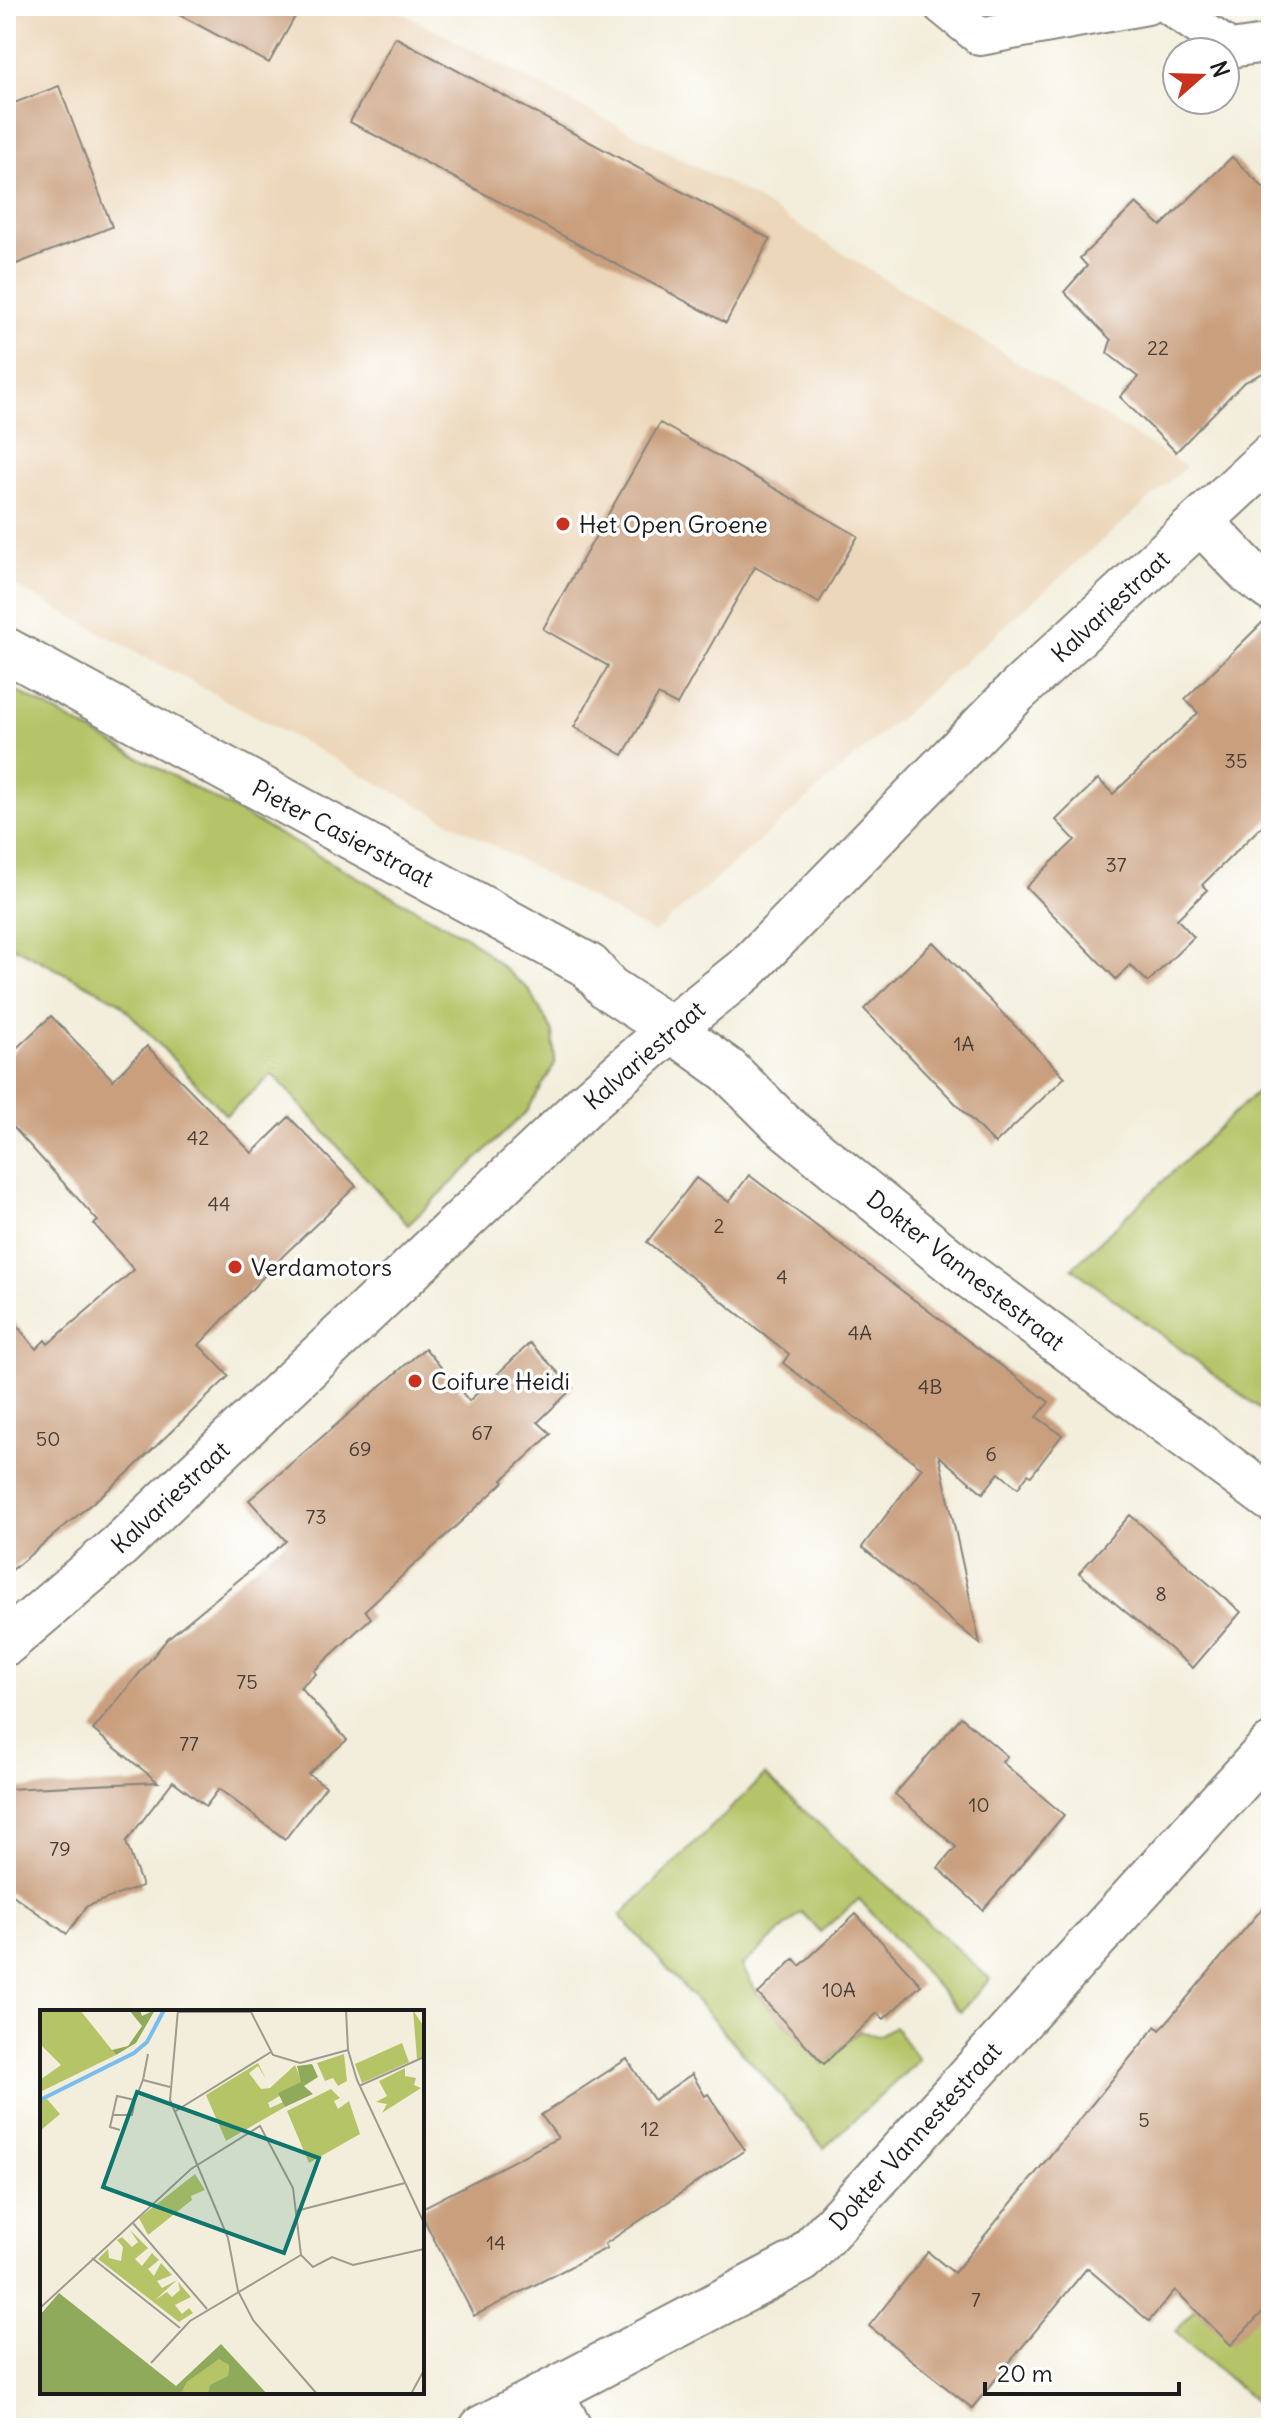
<svg xmlns="http://www.w3.org/2000/svg" width="1277" height="2434" font-family="Delius,sans-serif">
	<style>
		.built { fill: #ecd7ba }
		.green { fill: #b5c467; stroke: #687042; stroke-width: 2 }
		.building { fill: #c99f7d }
		.lines { fill: none; stroke-linecap: round; stroke-linejoin: round }
		.service-casing { stroke: #88857c; stroke-width: 40 }
		.minor-casing { stroke: #88857c; stroke-width: 48 }
		.service { stroke: #fff; stroke-width: 36 }
		.minor { stroke: #fff; stroke-width: 44 }
		.poi-dot { fill: #c8321e; stroke: #fff; stroke-width: 3 }
		.labels { text-anchor: middle; dominant-baseline: central; stroke-width: 7; stroke-linejoin: round; paint-order: stroke }
		.number-label { font-size: 20px; fill: #473d34 }
		.poi-label { font-size: 24px; fill: #1c1c1c; stroke: #fff; text-anchor: start }
		.street-label { font-size: 24px; fill: #1c1c1c; stroke: #fff }
		.inset-river { fill: none; stroke: #78bdee; stroke-width: 4 }
		.inset-road { fill: none; stroke: #9d9a8f; stroke-width: 2 }
		.view { fill: #0f766e; fill-opacity: 0.15; stroke: #0f766e; stroke-width: 4 }
		.inset-edge { fill: none; stroke: #1c1c1c; stroke-width: 4 }
	</style>
	<rect width="100%" height="100%" fill="#fff"/>
	<filter id="ink" filterUnits="userSpaceOnUse"><feTurbulence type="fractalNoise" baseFrequency=".0125" numOctaves="2"/><feDisplacementMap in="SourceGraphic" scale="16" xChannelSelector="R" yChannelSelector="G"/><feConvolveMatrix kernelMatrix="1 2 1 2 8 2 1 2 1" color-interpolation-filters="sRGB"/></filter>
	<filter id="wash" filterUnits="userSpaceOnUse"><feTurbulence type="fractalNoise" baseFrequency=".006" numOctaves="4" result="noise"/><feDisplacementMap in="SourceGraphic" scale="32" xChannelSelector="R" yChannelSelector="G"/><feGaussianBlur stdDeviation="1.8" result="paint"/><feColorMatrix in="noise" values="0 0 0 0 0 0 0 0 0 0 0 0 0 0 0 0 0 1.4 0 .05"/><feComposite in="paint" operator="in"/></filter>
	<g filter="url(#wash)">
		<rect width="100%" height="100%" fill="#f3eedb"/>
		<path class="built" d="M6,6H389L743,191L1186,467L654,933L6,581Z"/>
		<path class="green" d="M6,685L469,938L529,990L553,1032L555,1064L527,1111L408,1225L273,1074L226,1115L118,1001L6,943Z
			M1271,1078V1417L1072,1268Z
			M765,1775L990,1979L960,2012L859,1899L820,1932L802,1912L742,1966L758,1994L824,2064L859,2031L878,2036L894,2026L919,2060L824,2148L769,2082L620,1916Z
			M1271,2226V2415L1175,2332L1197,2305Z"/>
		<g id="blocks">
			<path class="building" d="M163,6H301L269,63Z
				M395,37L770,239L726,323L350,122Z
				M59,86L112,227L6,268V106Z
				M1232,157L1271,195V369L1243,383L1176,452L1120,397L1138,377L1107,353L1111,340L1064,292L1087,266L1080,258L1136,203L1161,226Z
				M660,423L858,536L819,603L755,567L677,705L658,695L623,755L574,727L608,666L543,629Z
				M1271,614V817L1202,885L1207,890L1177,919L1194,937L1148,982L1130,965L1116,979L1026,887L1075,840L1056,820L1098,779L1113,794L1198,713L1185,699Z
				M933,942L1065,1077L995,1144L864,1009Z
				M51,1016L113,1080L147,1046L252,1153L289,1117L356,1186L284,1255L199,1345L229,1376L127,1474L6,1575V1312L36,1349L45,1340L48,1344L134,1270L94,1224L98,1221L6,1119V1058Z
				M749,1175L1049,1402L1037,1417L1062,1435L1031,1476L1028,1474L1018,1488L999,1473L983,1493L939,1456L980,1644L862,1547L922,1468L783,1363L789,1354L647,1242L696,1178L729,1202Z
				M530,1343L573,1388L538,1422L551,1434L502,1480L504,1482L365,1610L371,1618L314,1671L316,1674L300,1687L347,1740L308,1774L326,1786L285,1839L219,1789L206,1806L173,1781L126,1842L142,1886L87,1906L67,1934L6,1890V1789L158,1782L93,1730L168,1638L286,1541L249,1500L425,1348L469,1401Z
				M1130,1515L1241,1612L1193,1668L1079,1573Z
				M961,1717L1007,1756L1002,1762L1064,1815L983,1910L938,1868L956,1847L895,1794Z
				M1271,1898V2303L1231,2345L1175,2290L1149,2321L1087,2268L972,2408L869,2326L928,2252L954,2273L1156,2026L1160,2030Z
				M856,1914L921,1985L884,2019L877,2013L824,2064L758,1994L794,1959L800,1966Z
				M627,2059L654,2100L692,2074L705,2096L708,2094L745,2150L605,2244L607,2248L474,2316L422,2216V2208L558,2138L541,2115Z"/>
		</g>
	</g>
	<g filter="url(#ink)">
		<use href="#blocks" fill-opacity="0" stroke="#88857c" stroke-width="2"/>
		<g class="lines">
			<defs>
				<path id="service" d="M942,6L980,37L1147,6
					M1169,6L1231,49L1271,43"/>
				<path id="minor" d="M1201,522L1251,574L1271,589
					M6,650L589,966L608,988L671,1029L729,1071L782,1124L959,1268L1271,1499
					M6,1643L118,1547L588,1102L671,1029L746,969L1016,692L1271,456
					M551,2393L569,2428
					M482,2428L802,2260L1271,1746"/>
			</defs>
			<use href="#service" class="service-casing"/>
			<use href="#minor" class="minor-casing"/>
			<use href="#service" class="service"/>
			<use href="#minor" class="minor"/>
		</g>
	</g>
	<g class="poi-dot">
		<circle cx="563" cy="524" r="8"/>
		<circle cx="235" cy="1267" r="8"/>
		<circle cx="415" cy="1381" r="8"/>
	</g>
	<g class="labels">
		<g class="number-label">
			<text x="1158" y="347">22</text>
			<text x="1236" y="760">35</text>
			<text x="1116" y="864">37</text>
			<text x="964" y="1043">1A</text>
			<text x="198" y="1137">42</text>
			<text x="219" y="1203">44</text>
			<text x="719" y="1225">2</text>
			<text x="782" y="1276">4</text>
			<text x="860" y="1332">4A</text>
			<text x="930" y="1386">4B</text>
			<text x="482" y="1432">67</text>
			<text x="48" y="1438">50</text>
			<text x="360" y="1448">69</text>
			<text x="991" y="1453">6</text>
			<text x="316" y="1516">73</text>
			<text x="1161" y="1593">8</text>
			<text x="247" y="1681">75</text>
			<text x="189" y="1743">77</text>
			<text x="979" y="1804">10</text>
			<text x="60" y="1848">79</text>
			<text x="839" y="1989">10A</text>
			<text x="1144" y="2119">5</text>
			<text x="650" y="2128">12</text>
			<text x="496" y="2242">14</text>
			<text x="976" y="2299">7</text>
		</g>
		<g class="poi-label">
			<text x="579" y="524">Het Open Groene</text>
			<text x="251" y="1267">Verdamotors</text>
			<text x="431" y="1381">Coifure Heidi</text>
		</g>
		<g class="street-label">
			<text transform="translate(1110 606) rotate(-43)">Kalvariestraat</text>
			<text transform="translate(343 833) rotate(28)">Pieter Casierstraat</text>
			<text transform="translate(644 1055) rotate(-41)">Kalvariestraat</text>
			<text transform="translate(966 1270) rotate(38)">Dokter Vannestestraat</text>
			<text transform="translate(170 1497) rotate(-43)">Kalvariestraat</text>
			<text transform="translate(915 2136) rotate(-48)">Dokter Vannestestraat</text>
		</g>
	</g>
	<g transform="translate(40 2010)">
		<rect width="384" height="384" fill="#f3eedb"/>
		<path d="M0,0H40L76,45L0,82V70L21,55L0,34ZM373,0L384,17V46L377,49ZM362,33L369,52L322,73L315,54ZM304,44L307,71L298,76L293,68L285,71L277,53ZM218,53L226,69L218,56L209,63L221,79L230,78L255,55L262,72L228,93L230,98L243,92L245,97L186,131L166,85ZM365,58V66L376,68L374,75L381,78L342,103L347,94L336,92L347,86L339,71ZM291,79L300,88L294,91L298,99L309,91L320,124L269,153L247,101ZM7,89L20,104L0,121V92ZM155,164L165,180L151,186L152,190L108,225L99,208ZM90,220L108,238L95,249L102,256L112,243L119,250L108,259L114,266L121,253L132,265L117,271L122,278L137,270L115,290L127,282L132,287L140,280L138,272L151,287L135,295L142,304L149,298L153,303L139,312L58,249L68,239L69,248L81,251L83,237L77,230L82,227L92,237L98,232ZM179,348L189,355L188,367L168,384H141L147,372Z" fill="#b5c467"/>
		<path d="M89,0H100L102,6L115,0L96,33L76,45L72,40L88,36L102,16ZM272,54L278,67L264,76L273,84L245,97L238,83L261,72L257,56ZM19,283L136,376L181,334L227,384H168L170,375L188,366L189,355L179,349L147,372L141,384H0V305Z" fill="#90aa5c"/>
		<path class="inset-river" d="M0,90L94,43L107,32L124,0"/>
		<path class="inset-road" d="M138,0L130,90L188,228L198,281L213,310L277,384M210,0L233,45L260,53L308,40M306,0L308,40L317,70L384,213M138,2H210M103,70L108,44M319,76L384,47M134,102L231,42M73,105H92L95,90M80,120L70,117L77,86L95,90L103,70L130,77M256,201L365,173M92,212L167,299M261,245L273,257L292,247L313,255L384,239M52,248L140,318M0,298L151,159L220,116L253,178L261,245M111,353L150,311L261,245M371,384L384,360"/>
		<path class="view" d="M97,82L279,148L244,243L63,177Z"/>
		<rect width="384" height="384" class="inset-edge"/>
	</g>
	<rect width="1277" height="2434" fill="none" stroke="#fff" stroke-width="32"/>
	<g transform="translate(1201 76) rotate(70)"><circle r="38" fill="#ffffff" stroke="#a4a4a4" stroke-width="2"/>
	<path d="M0-6L14 30L0 20L-14 30Z" fill="#c8321e"/>
	<text y="-12" font-size="22" font-weight="bold" text-anchor="middle" fill="#1c1c1c">N</text>
	</g>
	<path d="M985 2382v12h194v-12" fill="none" stroke="#1c1c1c" stroke-width="4"/>
	<text x="997" y="2382" font-size="24" fill="#1c1c1c" stroke="#ffffff" stroke-width="6" paint-order="stroke">20 m</text>
</svg>
